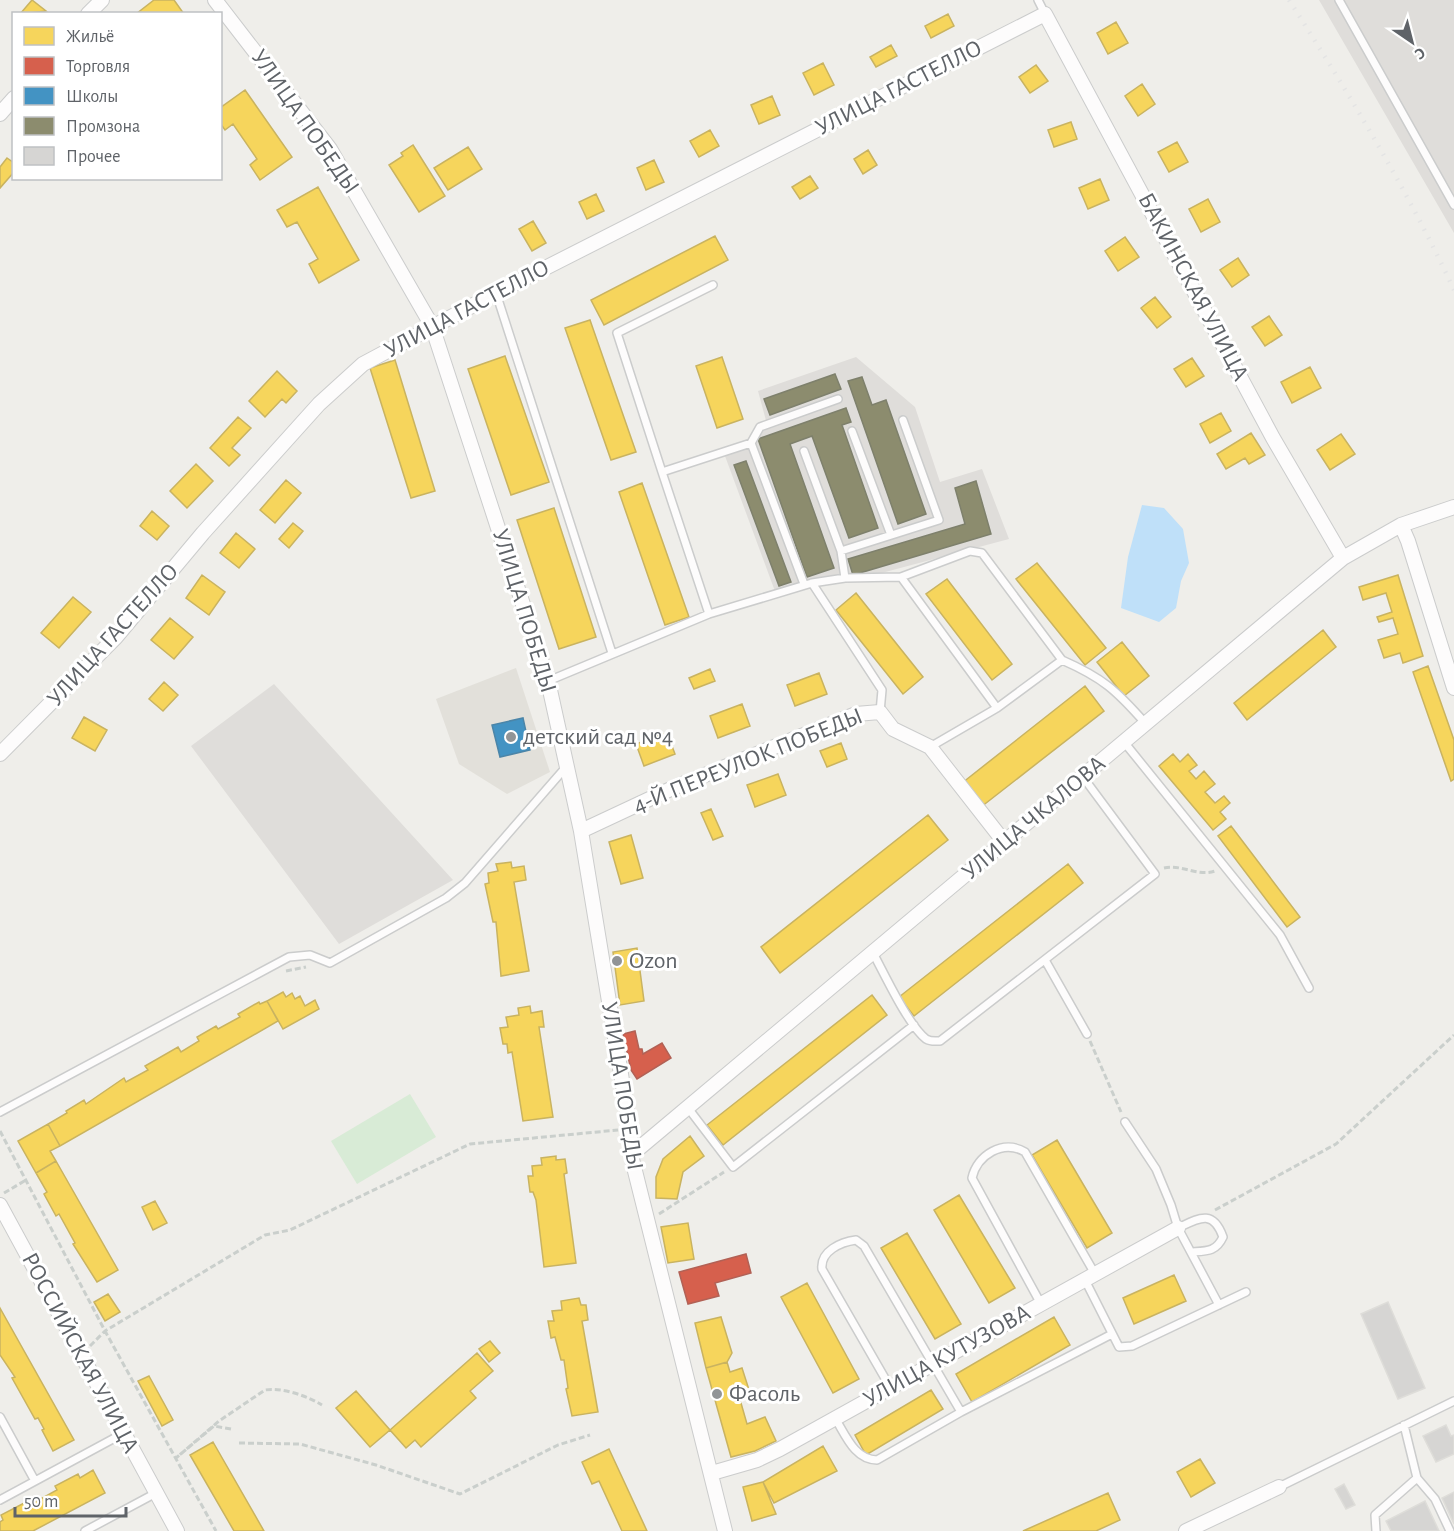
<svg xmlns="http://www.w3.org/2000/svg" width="1454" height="1531" font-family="'Alegreya Sans',sans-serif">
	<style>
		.industrial { fill: #dfddda }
		.education { fill: #e2e0da }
		.green { fill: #d8ebd6 }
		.water { fill: #bfe0f9 }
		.homes { fill: #f6d55c; stroke: #c9b360; stroke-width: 1.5 }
		.shops { fill: #d6604d; stroke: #b26155; stroke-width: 1.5 }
		.schools { fill: #4393c3; stroke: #4b85a8; stroke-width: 1.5 }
		.industry { fill: #8c8c6e; stroke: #7e806c; stroke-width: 1.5 }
		.building { fill: #d6d5d3; stroke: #deddd9; stroke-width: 1.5 }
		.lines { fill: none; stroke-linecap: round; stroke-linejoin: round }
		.service-casing { stroke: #cbcccc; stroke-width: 10 }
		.minor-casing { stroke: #cbcccc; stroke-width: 16 }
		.path { stroke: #cacfcc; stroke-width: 3; stroke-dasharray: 6 3; stroke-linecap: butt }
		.service { stroke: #fdfcfc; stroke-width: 7 }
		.minor { stroke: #fdfcfc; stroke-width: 14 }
		.rail { stroke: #e4e4e4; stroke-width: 4.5; stroke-dasharray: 1.5 8; stroke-linecap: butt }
		.poi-dot { fill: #919496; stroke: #fff; stroke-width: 2 }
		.labels { text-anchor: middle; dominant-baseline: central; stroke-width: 6; stroke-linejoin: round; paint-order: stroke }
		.street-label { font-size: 24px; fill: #5f6368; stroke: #fff }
		.poi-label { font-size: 24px; fill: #5f6368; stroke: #fff; text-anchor: start }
	</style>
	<rect width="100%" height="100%" fill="#efeeea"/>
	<path class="industrial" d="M1319,0H1454V233Z
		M856,357L915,407L940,482L982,469L1009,539L859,579L776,594L725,456L768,428L758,391Z
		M274,684L453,880L339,944L191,746Z"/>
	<path class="education" d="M516,668L550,772L507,794L459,764L436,699Z"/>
	<path class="green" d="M410,1094L436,1137L357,1184L331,1141Z"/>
	<path class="water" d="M1142,505L1164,508L1183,529L1189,563L1181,581L1176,608L1159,622L1121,608L1128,557Z"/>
	<path class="homes" d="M32,0L46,11L20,14Z
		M154,0H174L184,14H136Z
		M948,14L954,26L931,38L925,26Z
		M1116,22L1128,43L1108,54L1097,33Z
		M891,45L897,56L876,67L870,57Z
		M823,63L834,85L814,95L803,73Z
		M1036,65L1048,81L1030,93L1019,77Z
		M1142,84L1155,104L1138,116L1125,96Z
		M245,90L292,157L260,180L250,165L257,159L233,124L225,130L220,123V108Z
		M772,96L780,115L759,124L751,105Z
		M1071,122L1077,139L1054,147L1048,130Z
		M710,130L719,146L699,157L690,141Z
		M1177,142L1188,162L1169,172L1158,152Z
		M413,145L445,196L419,212L389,165L403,156L401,153Z
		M468,147L482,169L448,190L434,168Z
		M868,150L877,165L863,174L854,159Z
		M7,158L14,163V172L0,188V167Z
		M654,160L664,182L646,190L637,168Z
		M810,176L818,188L800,199L792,187Z
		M1100,179L1109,200L1088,209L1079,188Z
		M318,187L359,260L319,283L309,264L318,259L297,222L287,227L277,210Z
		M596,194L604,211L587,219L579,202Z
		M1208,199L1220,222L1201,232L1189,209Z
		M533,221L546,243L532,251L519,229Z
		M715,236L728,260L604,325L591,300Z
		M1125,237L1139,257L1118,271L1105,251Z
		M1238,258L1249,275L1232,287L1220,270Z
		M1155,297L1171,317L1157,328L1141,308Z
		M1269,316L1282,335L1265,346L1252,327Z
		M590,320L636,452L611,460L565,328Z
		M505,356L549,482L511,495L468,369Z
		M722,357L743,419L717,428L696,366Z
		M1192,358L1204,376L1186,387L1174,369Z
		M395,360L435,491L411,498L370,368Z
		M1310,367L1321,388L1292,403L1281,382Z
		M277,371L297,391L286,403L282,399L265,417L249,401Z
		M1221,413L1231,431L1210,443L1200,424Z
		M238,417L251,428L232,448L240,455L229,466L210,448Z
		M1251,433L1265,455L1249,464L1245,458L1226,469L1217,454Z
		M1341,434L1355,454L1330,470L1317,450Z
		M196,464L213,481L187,508L170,491Z
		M286,480L301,493L275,523L260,510Z
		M642,483L689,617L665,625L619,492Z
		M554,508L596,637L559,649L517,520Z
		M152,511L169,526L157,540L140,526Z
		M293,523L303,531L289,548L279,539Z
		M236,533L255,549L239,568L220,553Z
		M1037,563L1106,648L1085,665L1016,579Z
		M202,575L225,592L209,615L186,598Z
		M1398,575L1423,656L1403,663L1400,653L1384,658L1378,640L1398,634L1393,618L1379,622L1377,617L1392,612L1386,593L1363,600L1359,587Z
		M947,579L1012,664L992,680L926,594Z
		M856,593L923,677L903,694L836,610Z
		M73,597L91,612L59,648L41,633Z
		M170,618L193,637L174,659L151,640Z
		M1323,630L1336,647L1247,720L1234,703Z
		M1122,642L1149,676L1124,696L1097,662Z
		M1428,666L1454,740V779L1451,781L1413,672Z
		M710,669L715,681L694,689L689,678Z
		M819,673L827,694L795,706L787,685Z
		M164,682L178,695L163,711L149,699Z
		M1085,686L1104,711L981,807L962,783Z
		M742,704L750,726L718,738L710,716Z
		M84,717L107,730L95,751L72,738Z
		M667,733L675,754L644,766L636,744Z
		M841,743L847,759L827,767L820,751Z
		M1173,754L1180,762L1188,754L1197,765L1189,771L1196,779L1204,771L1215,784L1205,792L1215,803L1224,796L1230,803L1220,812L1226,819L1213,830L1159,766Z
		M778,774L786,795L755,807L747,785Z
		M711,809L723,836L713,840L701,813Z
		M928,815L948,840L780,973L761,947Z
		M1231,826L1300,917L1287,927L1218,836Z
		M631,835L643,878L621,884L609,842Z
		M511,862L512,868L524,866L526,880L514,882L529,971L501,976L496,922H493L485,884L489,883L488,873L498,871L496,864Z
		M1068,864L1083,883L914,1016L899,997Z
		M637,948L644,1001L620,1005L613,952Z
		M283,992L286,997L292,993L295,999L300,996L305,1006L315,1000L319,1009L283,1029L267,1001Z
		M872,995L887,1015L723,1145L707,1125Z
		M267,1001L278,1021L60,1146L48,1124L67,1113L66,1111L84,1100L86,1104L124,1078L126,1082L148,1070L145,1066L178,1047L181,1052L199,1041L197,1037L216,1026L218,1029L240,1017L238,1014L259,1002L260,1004Z
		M530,1006L531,1013L542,1011L544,1027H539L553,1117L523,1121L512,1052L508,1053L507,1044H503L500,1028L508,1027L506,1017L519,1015L518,1008Z
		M48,1124L60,1146L50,1151L56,1161L36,1173L18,1141Z
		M690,1136L704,1156L683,1172L677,1199L656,1198V1177L663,1159Z
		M1057,1140L1112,1233L1087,1248L1032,1155Z
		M556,1156V1160L565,1159L567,1173L564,1174L576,1263L544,1267L536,1200L533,1192H530L528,1176H533L532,1166L542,1165L541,1158Z
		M56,1161L118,1270L97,1282L73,1244L75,1243L59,1214L56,1216L44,1194L47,1192L36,1173Z
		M959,1195L1015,1288L989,1303L934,1210Z
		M155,1201L167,1223L153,1230L142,1207Z
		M688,1223L694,1259L668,1263L661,1227Z
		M907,1233L961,1324L935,1339L881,1248Z
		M1174,1275L1186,1301L1134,1324L1123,1298Z
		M807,1283L859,1379L833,1393L781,1297Z
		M108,1294L120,1312L105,1321L94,1302Z
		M579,1298L581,1305H586L588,1320L582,1321L598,1412L572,1416L566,1389L568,1388L564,1360H561L555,1337L551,1338L548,1321H554L552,1311L562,1310L561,1301Z
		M0,1308L74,1440L53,1451L42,1430L44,1429L38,1418L35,1419L12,1378L15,1377L0,1355Z
		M721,1317L732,1353L727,1362L706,1368L695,1323Z
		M1054,1317L1070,1345L972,1402L956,1374Z
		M490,1341L500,1353L489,1362L479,1349Z
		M477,1353L493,1371L470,1391L476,1398L421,1447L415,1440L406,1448L390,1430Z
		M727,1362L730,1372L742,1368L750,1393L739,1396L747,1424L765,1417L776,1441L755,1451L731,1457L706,1368Z
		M149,1376L173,1420L162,1426L138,1381Z
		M931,1390L943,1409L866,1455L855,1435Z
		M356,1391L390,1430L370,1447L336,1408Z
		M213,1442L264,1531H234L190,1455Z
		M823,1446L837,1471L774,1503L763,1482Z
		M609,1449L647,1531H622L599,1481L592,1484L582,1462Z
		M1200,1459L1215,1483L1191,1497L1177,1472Z
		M93,1470L105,1493L33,1531H0V1522L3,1520L1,1515L26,1502L28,1506L57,1490L55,1486L78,1474L80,1478Z
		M763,1482L776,1514L752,1521L743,1487Z
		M1108,1493L1120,1520L1096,1531H1023Z"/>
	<path class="shops" d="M635,1031L639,1049H642L643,1054L662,1043L671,1058L637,1079L631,1070L623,1034Z
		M746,1254L751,1273L715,1283L719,1296L688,1304L679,1272Z"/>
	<path class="schools" d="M523,718L530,750L500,757L492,725Z"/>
	<path class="industry" d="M835,374L841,389L770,415L764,399Z
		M862,377L872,405L886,400L926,514L898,524L848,381Z
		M846,408L851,422L842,425L878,528L849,538L812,436L790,444L834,568L807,577L758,439Z
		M746,461L791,582L779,586L734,465Z
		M976,481L991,534L853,575L848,559L965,524L955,488Z"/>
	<path class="building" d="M1388,1302L1425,1388L1398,1399L1361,1314Z
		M1446,1425L1451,1436L1454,1435V1454L1436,1462L1423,1436Z
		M1344,1484L1355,1505L1346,1509L1335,1489Z
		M1454,1492V1524L1442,1498Z
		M1425,1501L1439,1531H1391L1386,1521Z"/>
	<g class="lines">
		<defs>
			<path id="service" d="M1038,0L1045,14
				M1339,0L1454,205
				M496,293L612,653
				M852,431L891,535
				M751,443L760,427L838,399
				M804,451L841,551L845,578
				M662,472L617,333L713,285
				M841,551L939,520L903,420
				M812,583L845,578L901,577L970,551L982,553L1062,660L997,708L901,577
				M709,614L662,472L751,443L804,584
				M1062,660C1103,678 1116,690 1146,724
				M548,681L709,614L812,583L882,690L880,712
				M1124,742L1280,935L1309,988
				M930,747L997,708
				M873,953C885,975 908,1025 926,1039C931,1042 935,1041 940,1041L1155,874L1083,777
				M1045,960L1087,1034
				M688,1108L733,1167L914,1025
				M0,1112L289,957L310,955L330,963L446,898L465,883L566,767
				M1125,1122L1156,1169L1171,1205L1178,1228L1219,1305
				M1178,1228C1199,1218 1213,1209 1223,1237C1216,1252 1207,1251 1191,1252
				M1085,1280L1119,1347L1132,1346L1246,1292
				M1041,1304L972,1178C977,1155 1003,1139 1025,1152L1095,1274
				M890,1387L822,1269C820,1251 841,1242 856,1240L864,1246L961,1412
				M0,1417L35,1481
				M835,1418C846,1436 855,1460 877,1460L961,1412L1112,1334
				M1417,1478L1435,1499L1450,1531
				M1279,1487L1454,1401
				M0,1500L122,1434
				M85,1531L156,1493
				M1376,1531L1375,1515L1417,1478L1404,1425"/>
			<path id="minor" d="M215,0L330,149L432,326L548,681L581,831L630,1129L631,1155L725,1531
				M88,14L102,0
				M0,114L14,98
				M1401,525L1408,541L1454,688
				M0,754L116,637L203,533L319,404L363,364L496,293L1045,14L1273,438L1343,558
				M581,831L675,787L856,714L880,712L893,729L930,747L1005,843
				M631,1155L1343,558L1401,525L1454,507
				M0,1205L177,1531
				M712,1473L757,1460L780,1449L1178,1228
				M1186,1531L1279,1487"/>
		</defs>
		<use href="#service" class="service-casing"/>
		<use href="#minor" class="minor-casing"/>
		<path class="path" d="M1164,868C1182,864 1198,877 1215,871
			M286,971L306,967
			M1090,1041L1121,1112
			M0,1131L105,1331L216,1531
			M4,1193L26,1180
			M1215,1210L1336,1144L1454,1035
			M659,1214L724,1172
			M90,1346L105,1331L265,1235L290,1230L470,1144L618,1130
			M231,1429L214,1426L176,1458L219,1421L265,1390C282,1387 307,1396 322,1405
			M239,1443L300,1444L376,1465L460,1494L558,1445L590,1435"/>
		<use href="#service" class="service"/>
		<use href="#minor" class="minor"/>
		<path class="rail" d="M1289,0C1349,94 1407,189 1454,290"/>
	</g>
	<g class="poi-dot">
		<circle cx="511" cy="737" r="6"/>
		<circle cx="617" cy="961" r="6"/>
		<circle cx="717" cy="1394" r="6"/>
	</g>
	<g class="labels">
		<g class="street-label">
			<text transform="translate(899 88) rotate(-27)">УЛИЦА ГАСТЕЛЛО</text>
			<text transform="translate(305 122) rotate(55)">УЛИЦА ПОБЕДЫ</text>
			<text transform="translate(1193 287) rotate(62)">БАКИНСКАЯ УЛИЦА</text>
			<text transform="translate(467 309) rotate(-28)">УЛИЦА ГАСТЕЛЛО</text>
			<text transform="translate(524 611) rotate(73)">УЛИЦА ПОБЕДЫ</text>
			<text transform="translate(113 635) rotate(-48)">УЛИЦА ГАСТЕЛЛО</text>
			<text transform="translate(748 761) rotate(-22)">4-Й ПЕРЕУЛОК ПОБЕДЫ</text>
			<text transform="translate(1034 818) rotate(-40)">УЛИЦА ЧКАЛОВА</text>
			<text transform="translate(622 1086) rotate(81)">УЛИЦА ПОБЕДЫ</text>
			<text transform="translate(80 1353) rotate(62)">РОССИЙСКАЯ УЛИЦА</text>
			<text transform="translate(947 1356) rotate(-29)">УЛИЦА КУТУЗОВА</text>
		</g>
		<g class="poi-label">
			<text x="523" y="737">детский сад №4</text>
			<text x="629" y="961">Ozon</text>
			<text x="729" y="1394">Фасоль</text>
		</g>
	</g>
	<rect x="12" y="12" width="210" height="168" fill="#ffffff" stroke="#bfc1c3" stroke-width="1.5"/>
	<rect x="24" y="27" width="30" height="18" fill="#f6d55c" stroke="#bfc1c3" stroke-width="1.5"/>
	<text x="66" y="42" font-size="18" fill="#5f6368">Жильё</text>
	<rect x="24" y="57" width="30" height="18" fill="#d6604d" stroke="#bfc1c3" stroke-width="1.5"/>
	<text x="66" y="72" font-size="18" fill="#5f6368">Торговля</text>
	<rect x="24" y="87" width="30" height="18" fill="#4393c3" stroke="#bfc1c3" stroke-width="1.5"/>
	<text x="66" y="102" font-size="18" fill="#5f6368">Школы</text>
	<rect x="24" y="117" width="30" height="18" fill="#8c8c6e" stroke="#bfc1c3" stroke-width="1.5"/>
	<text x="66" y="132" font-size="18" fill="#5f6368">Промзона</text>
	<rect x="24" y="147" width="30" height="18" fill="#d6d5d3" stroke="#bfc1c3" stroke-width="1.5"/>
	<text x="66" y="162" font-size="18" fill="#5f6368">Прочее</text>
	<g transform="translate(1412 42) rotate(145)" stroke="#ffffff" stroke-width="4.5" paint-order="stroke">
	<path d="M0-4.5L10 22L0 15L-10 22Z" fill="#5f6368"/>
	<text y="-9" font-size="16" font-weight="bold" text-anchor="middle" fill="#5f6368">С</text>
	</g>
	<path d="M15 1507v9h111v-9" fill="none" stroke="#5f6368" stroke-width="3"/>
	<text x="24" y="1507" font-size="18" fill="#5f6368" stroke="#ffffff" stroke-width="4.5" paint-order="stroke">50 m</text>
</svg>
